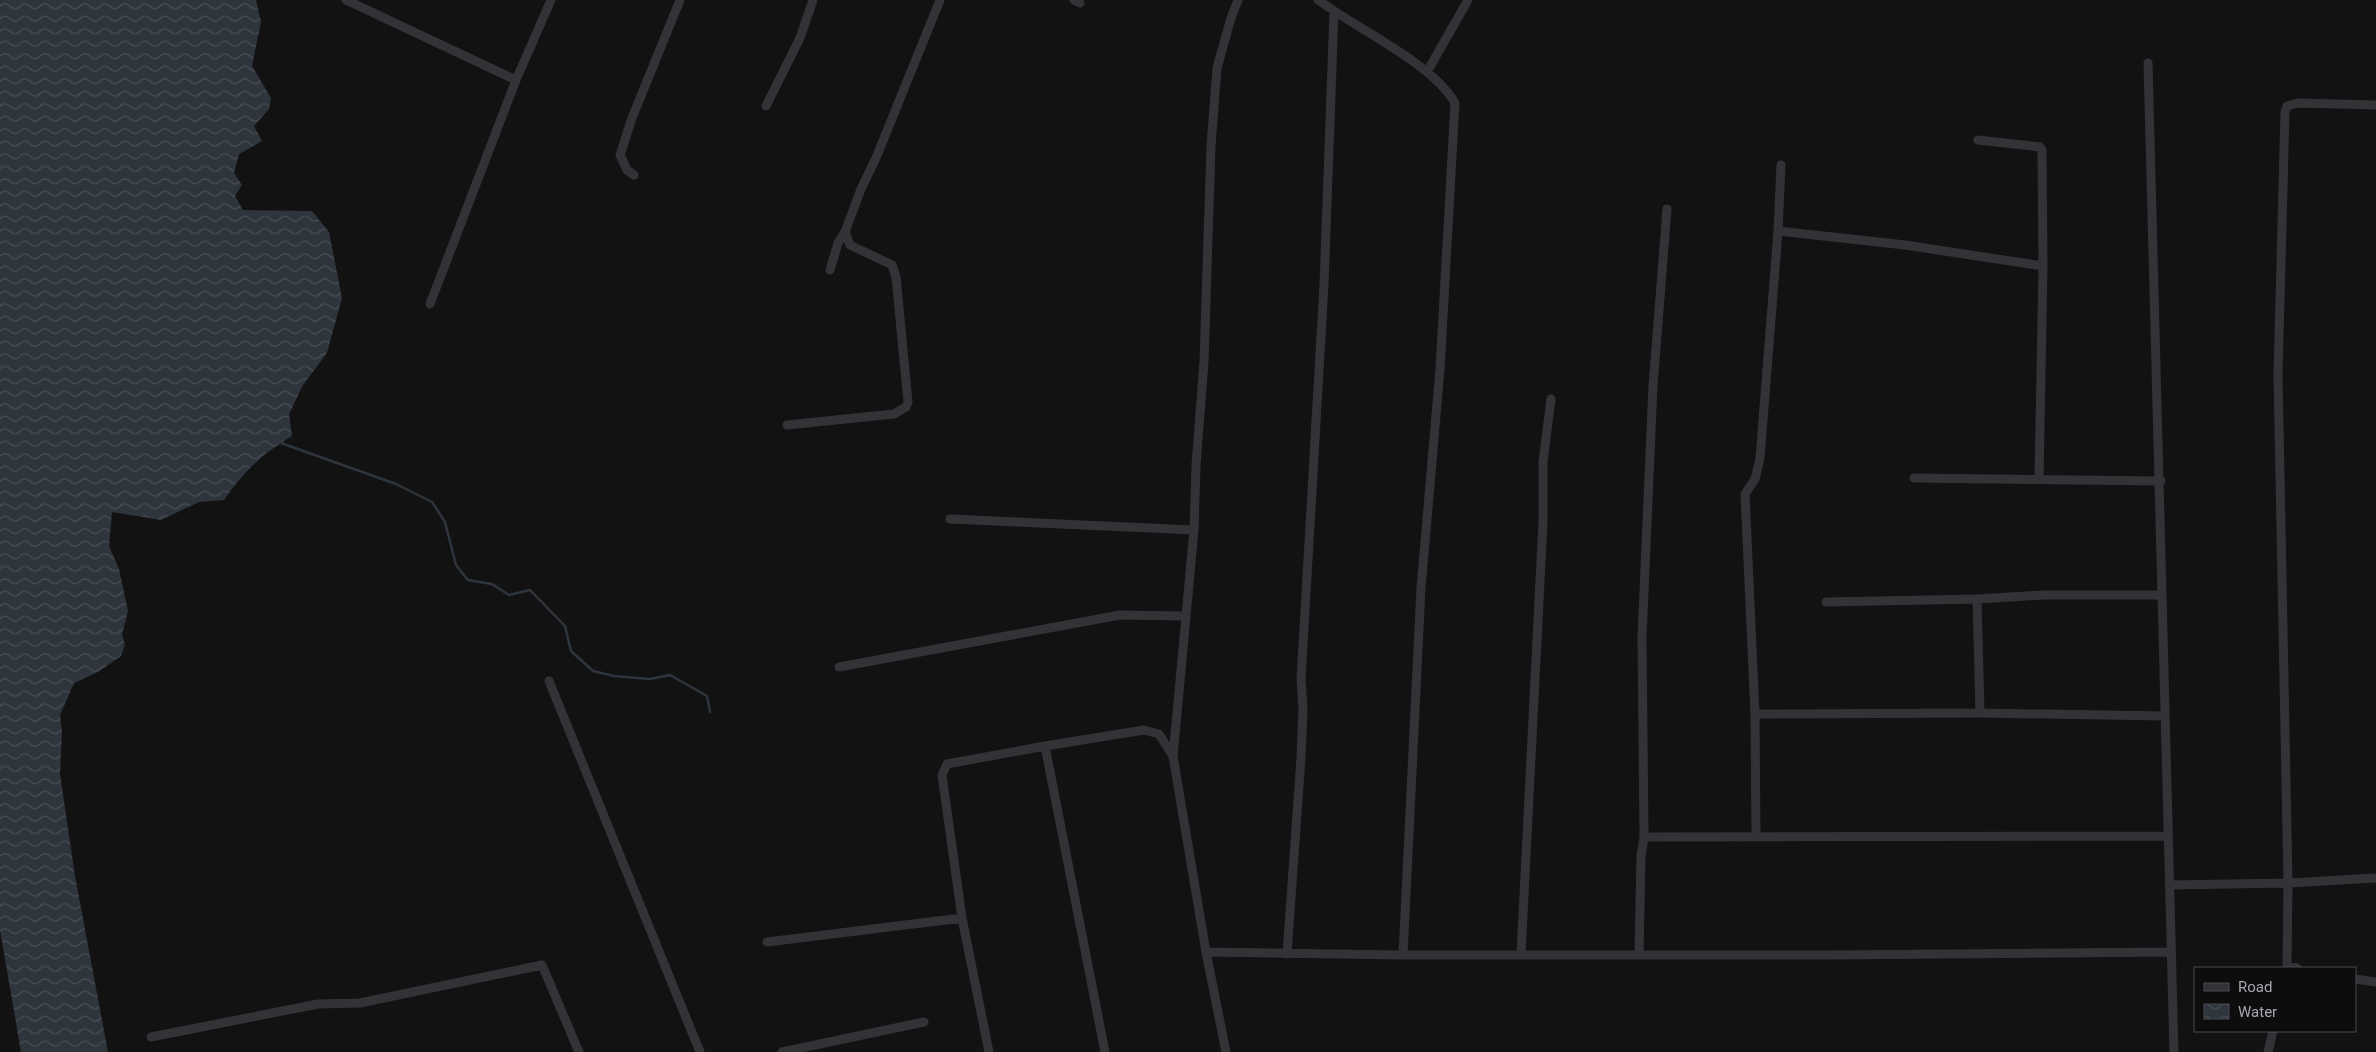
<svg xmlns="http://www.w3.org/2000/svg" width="2376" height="1052" font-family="Roboto,sans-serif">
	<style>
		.water { fill: url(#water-waves) }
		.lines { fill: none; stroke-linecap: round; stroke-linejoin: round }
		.stream { stroke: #2f353c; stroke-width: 2.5 }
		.street { stroke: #333337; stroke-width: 9 }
	</style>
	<defs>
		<pattern id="water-waves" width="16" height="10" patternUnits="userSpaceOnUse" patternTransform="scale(1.25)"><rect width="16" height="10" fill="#2f353c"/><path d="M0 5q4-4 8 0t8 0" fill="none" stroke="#4a4f56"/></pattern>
	</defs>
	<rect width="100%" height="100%" fill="#121213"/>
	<path class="water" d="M0,0H256L261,22L252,66L271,98L269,109L254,126L262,141L239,154L234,173L242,185L235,196L243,210L312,211L329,232L342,298L327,353L303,385L289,414L292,436C261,455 245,470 224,500L199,502L161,520L112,512L109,546L119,569L128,611L122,635L125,645L121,656L98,672L74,683L60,715L62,732L60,774L75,876L108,1052H21L0,930Z"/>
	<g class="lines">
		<path class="stream" d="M278,442L396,484L432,502L445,522L456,565L468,580L492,584L509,595L530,590L565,626L571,651L593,671L614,676L650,679L670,675L707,696L710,712"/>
		<path class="street" d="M346,0L516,80L551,0
			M1074,0L1080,3
			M1318,0C1357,29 1432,63 1455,103L1440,369L1421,588L1403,955
			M2148,63C2159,392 2165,722 2174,1052
			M1427,72L1468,0
			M766,106L800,38L813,0
			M1978,140L2040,147L2042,150L2043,266
			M634,175L627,170L620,155L632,118L680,0
			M1778,231L1905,245L2043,266L2039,479
			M830,270L838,243L845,232L861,189L876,158L940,0
			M430,304L516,80
			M787,425L894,414L906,407L908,402L896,277L892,265L850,245L845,232
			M1914,478L2161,481
			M950,519L1194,530
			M1977,599L1980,713
			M1826,602L1977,599L2043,595H2162
			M839,667L1120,615L1185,616
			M549,681L700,1052
			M1755,714L1980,713L2165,716
			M1173,756L1194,530L1196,465L1204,362L1211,146L1217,68L1231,18L1238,0
			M1644,837L2168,836
			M1756,837L1755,714L1745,494L1755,479L1760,458L1778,231L1781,165
			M2170,885L2288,883L2376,878
			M767,942L962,918
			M1206,952L1403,955H1830L2171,952
			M1287,954L1301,758L1303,709L1301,679L1324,285L1334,12
			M1521,954L1543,522V462L1551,399
			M1639,954L1641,856L1644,837L1642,637L1653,386L1667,209
			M2287,966L2297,968
			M2287,968L2288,883L2278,375L2285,112L2287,106L2298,103L2376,105
			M2355,979L2376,982
			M151,1037L318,1004L360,1003L542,965L579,1052
			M782,1052L924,1022
			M989,1052L962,918L942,775L947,764L1045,746
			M1105,1052L1045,746L1144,730L1159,734L1173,756L1206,952L1226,1052
			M2268,1052L2273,1031"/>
	</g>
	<rect x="2194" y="967" width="162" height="65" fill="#0d0d0e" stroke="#4a4b50"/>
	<rect x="2204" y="983" width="25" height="8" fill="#333337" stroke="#4a4b50"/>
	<text x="2238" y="992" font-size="15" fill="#a5a8b2">Road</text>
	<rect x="2204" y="1004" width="25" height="15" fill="url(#water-waves)" stroke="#4a4b50"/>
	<text x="2238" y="1017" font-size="15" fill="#a5a8b2">Water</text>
</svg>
